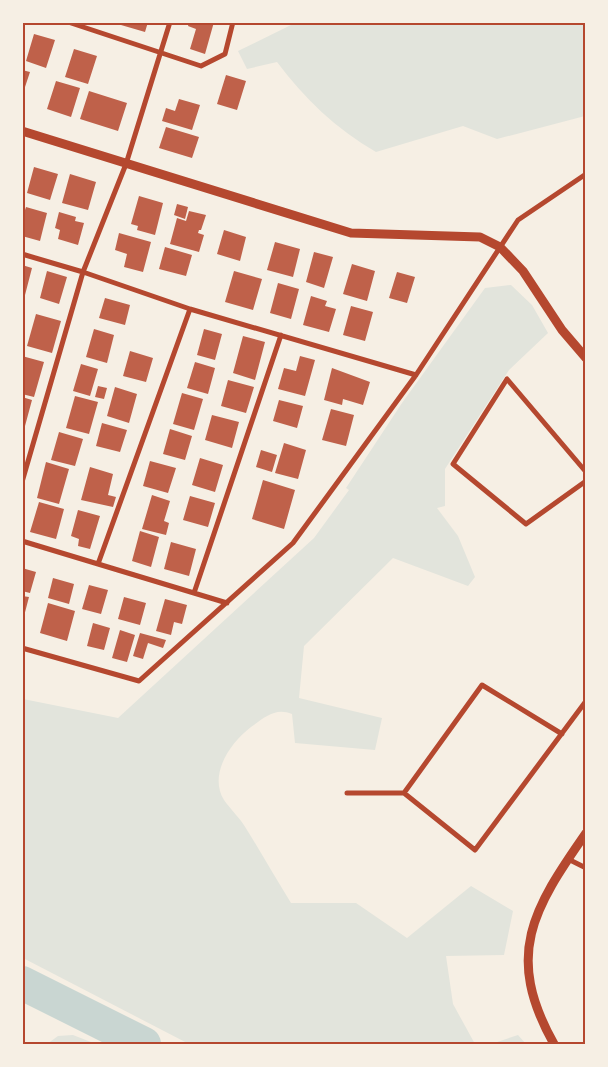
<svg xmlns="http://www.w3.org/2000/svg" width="608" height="1067" font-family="'Sofia Sans Condensed',sans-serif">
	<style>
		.green { fill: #e2e4dc }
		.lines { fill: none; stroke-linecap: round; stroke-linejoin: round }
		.river { stroke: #c9d6d2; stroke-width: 34 }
		.building { fill: #bf614a }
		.minor { stroke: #b5482f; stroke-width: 5 }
		.tertiary { stroke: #b5482f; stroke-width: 9 }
		.neatline { fill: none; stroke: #b5482f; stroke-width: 2 }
	</style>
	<rect width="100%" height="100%" fill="#f6efe4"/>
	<path class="green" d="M295,23H585V116L497,139L463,126L376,152C336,129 304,98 277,62L247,69L238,51Z
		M511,285L532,305L548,333L509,370L445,469V506L437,508L458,536L475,577L468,586L393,558L304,646L299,698L382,718L375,750L295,743L292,714C275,707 264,718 251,727C231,742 208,774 224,800C231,810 241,819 247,830C262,854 276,879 291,903H356L407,938L471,886L513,911L504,955L446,956L453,1004L475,1044H189L23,958V699L118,718L314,538L349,490L346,488L402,403L485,288Z
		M73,1035L96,1044H47L58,1036Z
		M518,1035L526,1044H491Z"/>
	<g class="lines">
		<path class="river" d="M22,983L144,1044"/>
	</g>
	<path class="building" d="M122,22H148L145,32L121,25Z
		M189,22H214L205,54L190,49L196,29L188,26Z
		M34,34L55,40L46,68L26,61Z
		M74,49L97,56L88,84L65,77Z
		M22,70L30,72L23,93H22Z
		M226,75L246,81L237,110L217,104Z
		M56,81L80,88L71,117L47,109Z
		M89,91L127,103L118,131L80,119Z
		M179,99L200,105L192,130L162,121L166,108L175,111Z
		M166,127L199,137L192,158L159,148Z
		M34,167L58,174L50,200L27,193Z
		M70,174L96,182L88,210L62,203Z
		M139,196L163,203L155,235L137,230L138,226L131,224Z
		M177,204L188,207L185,219L174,215Z
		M26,207L47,213L40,241L22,236V219Z
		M189,211L206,215L201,230H199L198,233L204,235L199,252L170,244L177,218L186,221Z
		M59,212L76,217L75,221L84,223L78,245L58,239L60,230L55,228Z
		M224,230L246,237L240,261L217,254Z
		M119,233L151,242L143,272L124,267L127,254L115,250Z
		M275,242L300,249L293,277L267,270Z
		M165,247L192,255L186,276L159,269Z
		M314,252L333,257L324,288L306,282Z
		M352,264L375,271L367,301L343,294Z
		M22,265L32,268L25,295L22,294Z
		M47,271L67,277L59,304L40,298Z
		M234,271L262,279L253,310L225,302Z
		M397,272L415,277L407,303L389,298Z
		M278,283L299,289L291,319L270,313Z
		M311,296L327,301L325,306L336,309L329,332L303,325Z
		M105,298L130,305L125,325L99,318Z
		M351,306L373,312L365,341L343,335Z
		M36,314L61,321L52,353L27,346Z
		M94,329L114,335L107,363L86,357Z
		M204,329L222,334L215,360L197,355Z
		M243,336L265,342L255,380L233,373Z
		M130,351L153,358L146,382L123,376Z
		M22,356L44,362L34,397L22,394Z
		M300,356L315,360L305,396L278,389L284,368L296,371Z
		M195,362L215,368L208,394L187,388Z
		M81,364L98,369L90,396L73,391Z
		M332,368L370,382L363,405L343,399L342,405L324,400Z
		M228,380L254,387L246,413L221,406Z
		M98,386L107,388L104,399L95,397Z
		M115,387L137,394L129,423L107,416Z
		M182,393L203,399L194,430L173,424Z
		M75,396L98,402L89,434L66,428Z
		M22,397L32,400L25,426L22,425Z
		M279,400L303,406L297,428L273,421Z
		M331,409L354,415L346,446L322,440Z
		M212,415L239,422L232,448L205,440Z
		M102,423L127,430L120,452L96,446Z
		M170,429L192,436L185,460L163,454Z
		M59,432L83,439L75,466L51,460Z
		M284,443L306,450L298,479L275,473Z
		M261,450L277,455L272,472L256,467Z
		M200,458L223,465L215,492L192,485Z
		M150,461L176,468L168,493L143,486Z
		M46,462L69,469L59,504L37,498Z
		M90,467L113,474L108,495L116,497L113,507L81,500Z
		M263,480L295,490L284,529L252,519Z
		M152,495L170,501L164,521L169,523L166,535L142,529Z
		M190,496L215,503L208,527L183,520Z
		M39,502L64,509L56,539L30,532Z
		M78,510L100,516L90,549L78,546L79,539L71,536Z
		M140,531L159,537L151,567L132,561Z
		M171,542L196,549L189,576L164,569Z
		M22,568L36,572L30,593L22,591Z
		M53,578L74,584L69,604L48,598Z
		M89,585L108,590L101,614L82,609Z
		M22,596L29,597L23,620H22Z
		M124,597L146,603L140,625L118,619Z
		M165,599L187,605L182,624L174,622L171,635L156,631Z
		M48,603L75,611L67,641L40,633Z
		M93,623L110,628L104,650L87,646Z
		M120,630L135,635L127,662L112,658Z
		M140,633L166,640L163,648L148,643L143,659L133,656Z"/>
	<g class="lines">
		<path class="minor" d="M68,22L201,66L225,54L233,22
			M22,254L83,272L190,309L416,375
			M586,472L507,379L453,464L526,524L586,481
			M22,482L83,272L126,164L170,22
			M22,541L227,603
			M98,564L190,309
			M194,593L281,335
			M22,648L139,681L293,543L416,375L518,220L586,174
			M347,793H404L475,850L586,701
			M404,793L482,685L562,734
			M568,859L586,868"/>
		<path class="tertiary" d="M22,131L351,233L480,237L500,247L523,271L562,330L586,358
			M554,1044C504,955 533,909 586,833"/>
	</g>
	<rect width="608" height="1067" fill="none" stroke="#f6efe4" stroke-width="48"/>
	<rect x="24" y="24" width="560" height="1019" class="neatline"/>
</svg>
